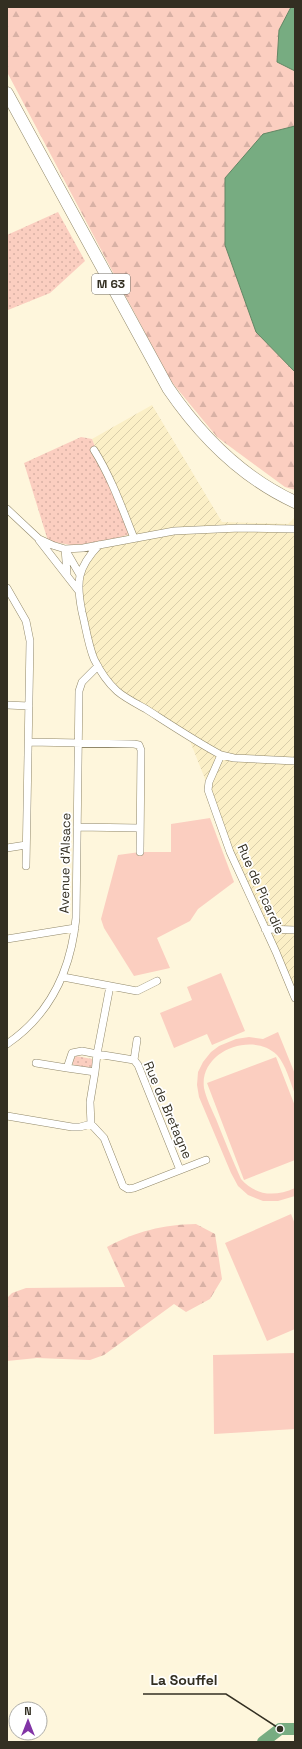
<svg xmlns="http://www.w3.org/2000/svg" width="302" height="1749" font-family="'Space Grotesk',sans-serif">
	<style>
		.industrial { fill: url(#industrial-furrows) }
		.grass { fill: url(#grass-dots) }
		.forest { fill: url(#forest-firs) }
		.park { fill: #fbcec0 }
		.water { fill: #77ac81; stroke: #638664 }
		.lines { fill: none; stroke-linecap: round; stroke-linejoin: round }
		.river { stroke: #77ac81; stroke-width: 12 }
		.minor-casing { stroke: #91886a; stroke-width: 8 }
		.primary-casing { stroke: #91886a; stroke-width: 13 }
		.minor { stroke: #fff; stroke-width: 7 }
		.primary { stroke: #fff; stroke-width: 12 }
		.labels { text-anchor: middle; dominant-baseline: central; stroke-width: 3.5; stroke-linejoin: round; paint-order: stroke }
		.shield { fill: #fff; stroke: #706d64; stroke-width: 1 }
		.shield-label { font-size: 12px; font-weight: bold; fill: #332f22 }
		.street-label { font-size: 13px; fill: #332f22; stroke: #fff }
		.leader { fill: none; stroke: #332f22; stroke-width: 1.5 }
		.callout-dot { fill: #332f22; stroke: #fff; stroke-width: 1.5 }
		.callout-label { font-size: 14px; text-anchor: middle; font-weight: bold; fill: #332f22; stroke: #fff; stroke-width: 3.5; stroke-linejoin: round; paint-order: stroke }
	</style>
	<defs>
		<pattern id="industrial-furrows" width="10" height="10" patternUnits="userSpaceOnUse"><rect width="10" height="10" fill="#fbefc6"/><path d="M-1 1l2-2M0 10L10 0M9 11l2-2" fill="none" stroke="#d8cdaa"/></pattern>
		<pattern id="grass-dots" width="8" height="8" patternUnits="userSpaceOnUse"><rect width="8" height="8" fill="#fbcec0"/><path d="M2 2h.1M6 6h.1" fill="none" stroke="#d8b1a5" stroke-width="1.8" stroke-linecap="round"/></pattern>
		<pattern id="forest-firs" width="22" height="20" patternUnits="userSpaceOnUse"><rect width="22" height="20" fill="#fbcec0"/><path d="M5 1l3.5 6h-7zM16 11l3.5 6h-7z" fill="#d8b1a5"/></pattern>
	</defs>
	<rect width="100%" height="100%" fill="#fef6dc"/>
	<path class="industrial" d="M152,405L222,522L288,524L295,517V998L260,918L188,736L118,692L98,666L78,590L85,566L98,544L130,534L92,439Z"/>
	<path class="grass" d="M58,212L85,261L50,293L8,310L7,235Z
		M81,437L92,439L130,534L98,544L71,545L48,541L24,463Z
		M76,1056L92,1059V1066L89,1069L74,1066L72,1062Z"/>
	<path class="forest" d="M7,7H291L279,30L277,62L295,71V126L263,135L225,245L256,332L295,372V490L285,487L217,437L170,380L7,72Z
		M196,1224L215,1234L222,1279L210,1299L186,1312L174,1304L104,1355L90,1360L37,1358L7,1361V1298L12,1293L26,1288L125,1287L107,1247C137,1231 162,1225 196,1224Z"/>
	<path class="park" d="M210,818L234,882L198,909L190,921L157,938L170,968L134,976L104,928L101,919L118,855L140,852H171V824Z
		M221,973L245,1031L212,1045L207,1034L174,1048L160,1013L192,1000L187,987Z
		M278,1032L295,1074V1094C290,1082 286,1065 277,1055C253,1031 199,1051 204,1088C206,1098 212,1110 216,1119C224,1139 232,1159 241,1179C256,1196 275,1197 295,1188V1196L278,1201H263L248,1195L238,1186L231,1173L199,1097L197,1085L198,1072L203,1062L211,1052L219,1046L236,1039L249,1037L263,1039Z
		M276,1057L295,1106V1160L244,1180L207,1083Z
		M291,1214L295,1224V1329L267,1341L225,1243Z
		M295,1353V1429L214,1434L213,1355Z"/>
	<path class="water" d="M291,7H295V71L277,62L279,30Z
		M295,126V372L256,332L225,245V178L263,134Z"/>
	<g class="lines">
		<path class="river" d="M263,1742L280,1729H295"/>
		<defs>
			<path id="minor" d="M94,450C111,477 122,508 134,538
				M7,509L39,539L52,545L65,549L83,548L174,531L240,528L295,529
				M39,540L78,590
				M99,545C77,568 76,582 82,612C86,628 88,644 94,659C100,671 108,683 117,691C125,698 137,704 146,709C171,725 195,741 221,755
				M67,573L65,549L80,575
				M7,588L26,621L30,641L26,866
				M7,705L29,706
				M29,742L134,744L139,745L141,750L140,852
				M295,761L234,758L221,755L209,782L208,790L230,852L276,952L295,998
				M77,827L140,828
				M7,848L26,845
				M265,929L295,930
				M7,939L75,928
				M63,977L137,991L157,981
				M110,986L97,1054L134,1060L138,1065L180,1170
				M7,1044C51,1014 71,970 76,918L79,691L82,682L98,666
				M82,1051L97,1054L95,1072L67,1068L72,1053Z
				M134,1060L137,1040
				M36,1063L67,1068
				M7,1116L72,1127H80L91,1124L104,1138L123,1186L128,1189L134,1188L206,1160
				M91,1124L90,1102L95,1072"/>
			<path id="primary" d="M7,93L168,388C200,435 243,478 295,502"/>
		</defs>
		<use href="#minor" class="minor-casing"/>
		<use href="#primary" class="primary-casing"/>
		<use href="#minor" class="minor"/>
		<use href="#primary" class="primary"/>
	</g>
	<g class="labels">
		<rect class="shield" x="92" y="274" width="38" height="20" rx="3"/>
		<g class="shield-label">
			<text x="111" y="284">M 63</text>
		</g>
		<g class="street-label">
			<text transform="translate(65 863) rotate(-89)">Avenue d'Alsace</text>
			<text transform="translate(261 889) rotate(66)">Rue de Picardie</text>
			<text transform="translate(168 1110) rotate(67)">Rue de Bretagne</text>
		</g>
	</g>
	<path class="leader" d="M280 1729L226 1694H143"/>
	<circle class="callout-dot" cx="280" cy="1729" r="4"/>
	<g class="callout-label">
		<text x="184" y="1685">La Souffel</text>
	</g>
	<rect width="302" height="1749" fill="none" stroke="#332f22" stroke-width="16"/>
	<g transform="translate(28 1721)"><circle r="19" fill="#ffffff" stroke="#adaca7"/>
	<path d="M0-3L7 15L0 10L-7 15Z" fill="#8134a6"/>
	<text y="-6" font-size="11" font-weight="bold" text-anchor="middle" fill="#332f22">N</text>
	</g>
</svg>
